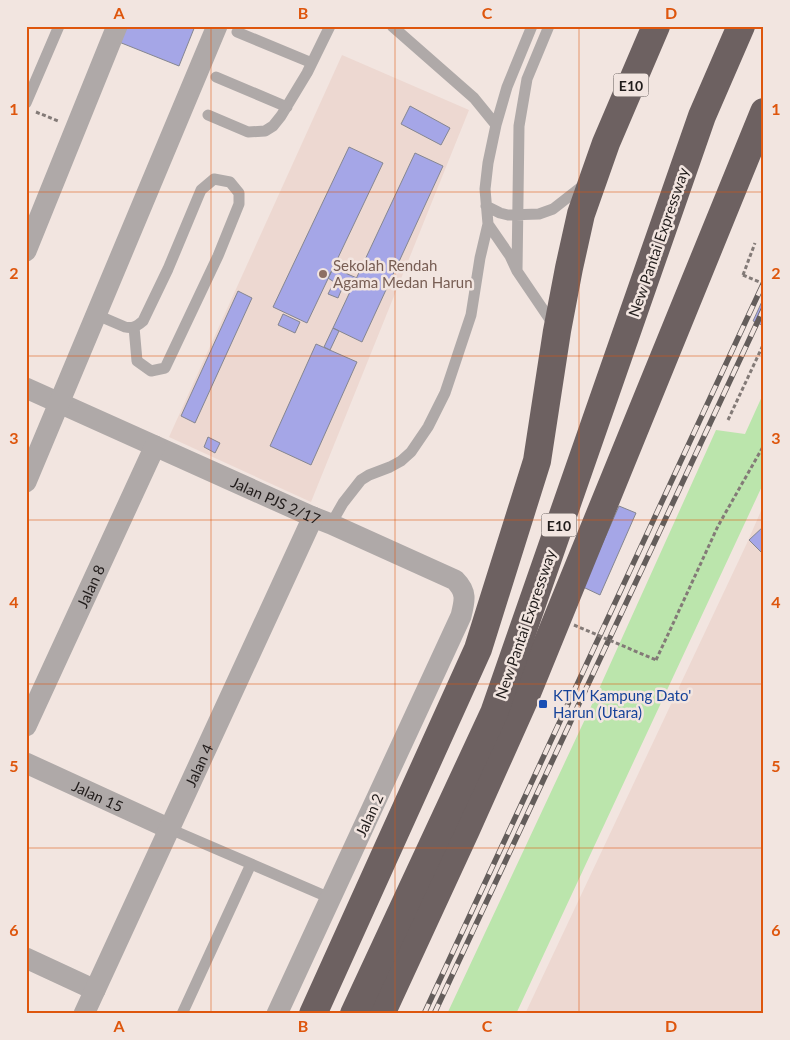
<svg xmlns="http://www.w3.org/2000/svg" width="790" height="1040" font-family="Lato,sans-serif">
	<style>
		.built { fill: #edd8d1 }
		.green { fill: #bbe5ac }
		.building { fill: #a5a6e7; stroke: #858690 }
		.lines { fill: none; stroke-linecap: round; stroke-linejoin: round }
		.path { stroke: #837a77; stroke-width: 3; stroke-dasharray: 4 2.5; stroke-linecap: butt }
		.service { stroke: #afa9a8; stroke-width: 11 }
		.minor { stroke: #afa9a8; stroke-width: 21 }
		.motorway { stroke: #6d6161; stroke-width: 28 }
		.rail-casing { stroke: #645d5b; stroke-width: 5.5 }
		.rail { stroke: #f2e5e0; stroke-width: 4; stroke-dasharray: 11; stroke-linecap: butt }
		.path-bridge { stroke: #837a77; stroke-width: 3; stroke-dasharray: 4 2.5; stroke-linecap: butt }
		.motorway-bridge { stroke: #6d6161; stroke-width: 28 }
		.grid { fill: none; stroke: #de560d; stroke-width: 1; stroke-opacity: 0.55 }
		.education-dot { fill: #8d6e63; stroke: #f2e5e0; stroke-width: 2 }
		.transit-dot { fill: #1a4fb4; stroke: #f2e5e0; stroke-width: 2 }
		.labels { text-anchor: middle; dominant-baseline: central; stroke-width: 5; stroke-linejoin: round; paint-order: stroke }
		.shield { fill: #f2e5e0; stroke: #605856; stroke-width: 1 }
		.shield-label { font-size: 14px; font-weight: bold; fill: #211c1b }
		.street-label { font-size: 15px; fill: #211c1b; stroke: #f2e5e0 }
		.education-label { font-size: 15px; fill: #785e54; stroke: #f2e5e0; text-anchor: start }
		.transit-label { font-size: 15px; fill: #164399; stroke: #f2e5e0; text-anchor: start }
		.neatline { fill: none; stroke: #de560d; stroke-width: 2 }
		.grid-label { font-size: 16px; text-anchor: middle; font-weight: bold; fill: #de560d }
	</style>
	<rect width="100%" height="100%" fill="#f2e5e0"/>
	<path class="built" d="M342,55L469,110L311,502L169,437Z
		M764,504V1014H525L747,543Z"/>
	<path class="green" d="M764,392V482L516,1014H447L594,700L716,430L745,434Z"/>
	<path class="building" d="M125,26H195L179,66L119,42Z
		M410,106L450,128L441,145L401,124Z
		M349,147L383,163L307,323L273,307Z
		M415,153L443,166L362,342L333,328Z
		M333,268L357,278L352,289L343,286L338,298L328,294L334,282L328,278Z
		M238,291L252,298L195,423L181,416Z
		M764,297V326L753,321Z
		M283,314L300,322L295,333L278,325Z
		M333,328L339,331L330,350L324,347Z
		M316,344L357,362L311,465L270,446Z
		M208,437L220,443L215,453L204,447Z
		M619,506L636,513L600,595L583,587Z
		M764,526V555L749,540Z"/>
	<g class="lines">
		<path class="path" d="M36,112L58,121
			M743,275L755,243
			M728,420L764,343
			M656,660L671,628L718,526L764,445"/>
		<path class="service" d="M237,32L312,63
			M216,77L287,107
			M26,103L59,26
			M208,115L248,132L265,131L273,126L281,116L307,73L330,26
			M496,125L507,87L532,26
			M486,206L500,213L508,215L539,214L553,209L585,184
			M488,224L510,256L517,271L555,327
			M517,271L519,126L527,79L549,26
			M97,315L125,327C133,329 137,326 143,321L168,269L201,190L214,179L230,182L239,193V204L218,256L165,368L151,371L137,361L134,327
			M331,524L343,503L361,480L369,475L390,467L401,461L411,452L428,427L445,393L471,315L480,258L488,224L485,189L488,163L496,125L474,98L392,26
			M170,829L330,898
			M182,1014L251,864"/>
		<g class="minor">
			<path d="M26,251L117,26"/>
			<path id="s1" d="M26,388L313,517L331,524L455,580C467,592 465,600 461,616L277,1014"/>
			<path d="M26,482L217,26"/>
			<path id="s2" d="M26,726L155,446"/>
			<path id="s3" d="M26,763L170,829"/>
			<path d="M26,958L95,990"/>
			<path id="s4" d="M84,1014L313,517"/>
		</g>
		<path class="motorway" d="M313,1014L478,649L537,461L557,331L569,268L581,214L606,143L656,26
			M381,1014L466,830L525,698L764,112"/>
		<defs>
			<path id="rail" d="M424,1014L764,282
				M434,1014L764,308"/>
		</defs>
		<use href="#rail" class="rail-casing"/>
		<use href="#rail" class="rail"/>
		<path class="path-bridge" d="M743,275L764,284
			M574,625L656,660"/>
		<path class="motorway-bridge" d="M354,1014L494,713L702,116L741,26"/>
	</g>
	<path class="grid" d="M211,26V1014M395,26V1014M579,26V1014M26,192H764M26,356H764M26,520H764M26,684H764M26,848H764"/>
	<circle class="education-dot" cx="323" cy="274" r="5"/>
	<rect class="transit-dot" x="538" y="699" width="10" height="10" rx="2.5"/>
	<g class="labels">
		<g class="shield">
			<rect x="613.5" y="73.5" width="35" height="23" rx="4"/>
			<rect x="541.5" y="513.5" width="35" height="23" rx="4"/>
		</g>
		<g class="shield-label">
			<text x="631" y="85">E10</text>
			<text x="559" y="525">E10</text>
		</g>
		<g class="street-label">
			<text transform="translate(658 242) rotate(-71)">New Pantai Expressway</text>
			<text stroke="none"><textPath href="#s1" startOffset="274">Jalan PJS 2/17</textPath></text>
			<text stroke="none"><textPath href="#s2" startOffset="154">Jalan 8</textPath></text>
			<text transform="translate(525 624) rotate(-71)">New Pantai Expressway</text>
			<text stroke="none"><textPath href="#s4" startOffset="274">Jalan 4</textPath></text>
			<text stroke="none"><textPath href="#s3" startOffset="79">Jalan 15</textPath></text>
			<text transform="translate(369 815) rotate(-65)">Jalan 2</text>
		</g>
		<g class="education-label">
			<text x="333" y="265">Sekolah Rendah<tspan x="333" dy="17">Agama Medan Harun</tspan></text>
		</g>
		<g class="transit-label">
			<text x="553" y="695">KTM Kampung Dato'<tspan x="553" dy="17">Harun (Utara)</tspan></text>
		</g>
	</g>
	<rect width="790" height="1040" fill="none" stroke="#f2e5e0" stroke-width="55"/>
	<rect x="28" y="28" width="734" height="984" class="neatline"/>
	<g class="grid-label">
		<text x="119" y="19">A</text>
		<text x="303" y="19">B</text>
		<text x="487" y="19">C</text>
		<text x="671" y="19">D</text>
		<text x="14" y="115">1</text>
		<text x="776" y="115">1</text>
		<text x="14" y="279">2</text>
		<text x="776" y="279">2</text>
		<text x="14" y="444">3</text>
		<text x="776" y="444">3</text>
		<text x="14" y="608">4</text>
		<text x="776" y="608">4</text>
		<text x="14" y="772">5</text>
		<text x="776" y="772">5</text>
		<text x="14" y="936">6</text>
		<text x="776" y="936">6</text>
		<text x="119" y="1032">A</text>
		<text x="303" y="1032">B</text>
		<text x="487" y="1032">C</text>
		<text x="671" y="1032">D</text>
	</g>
</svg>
